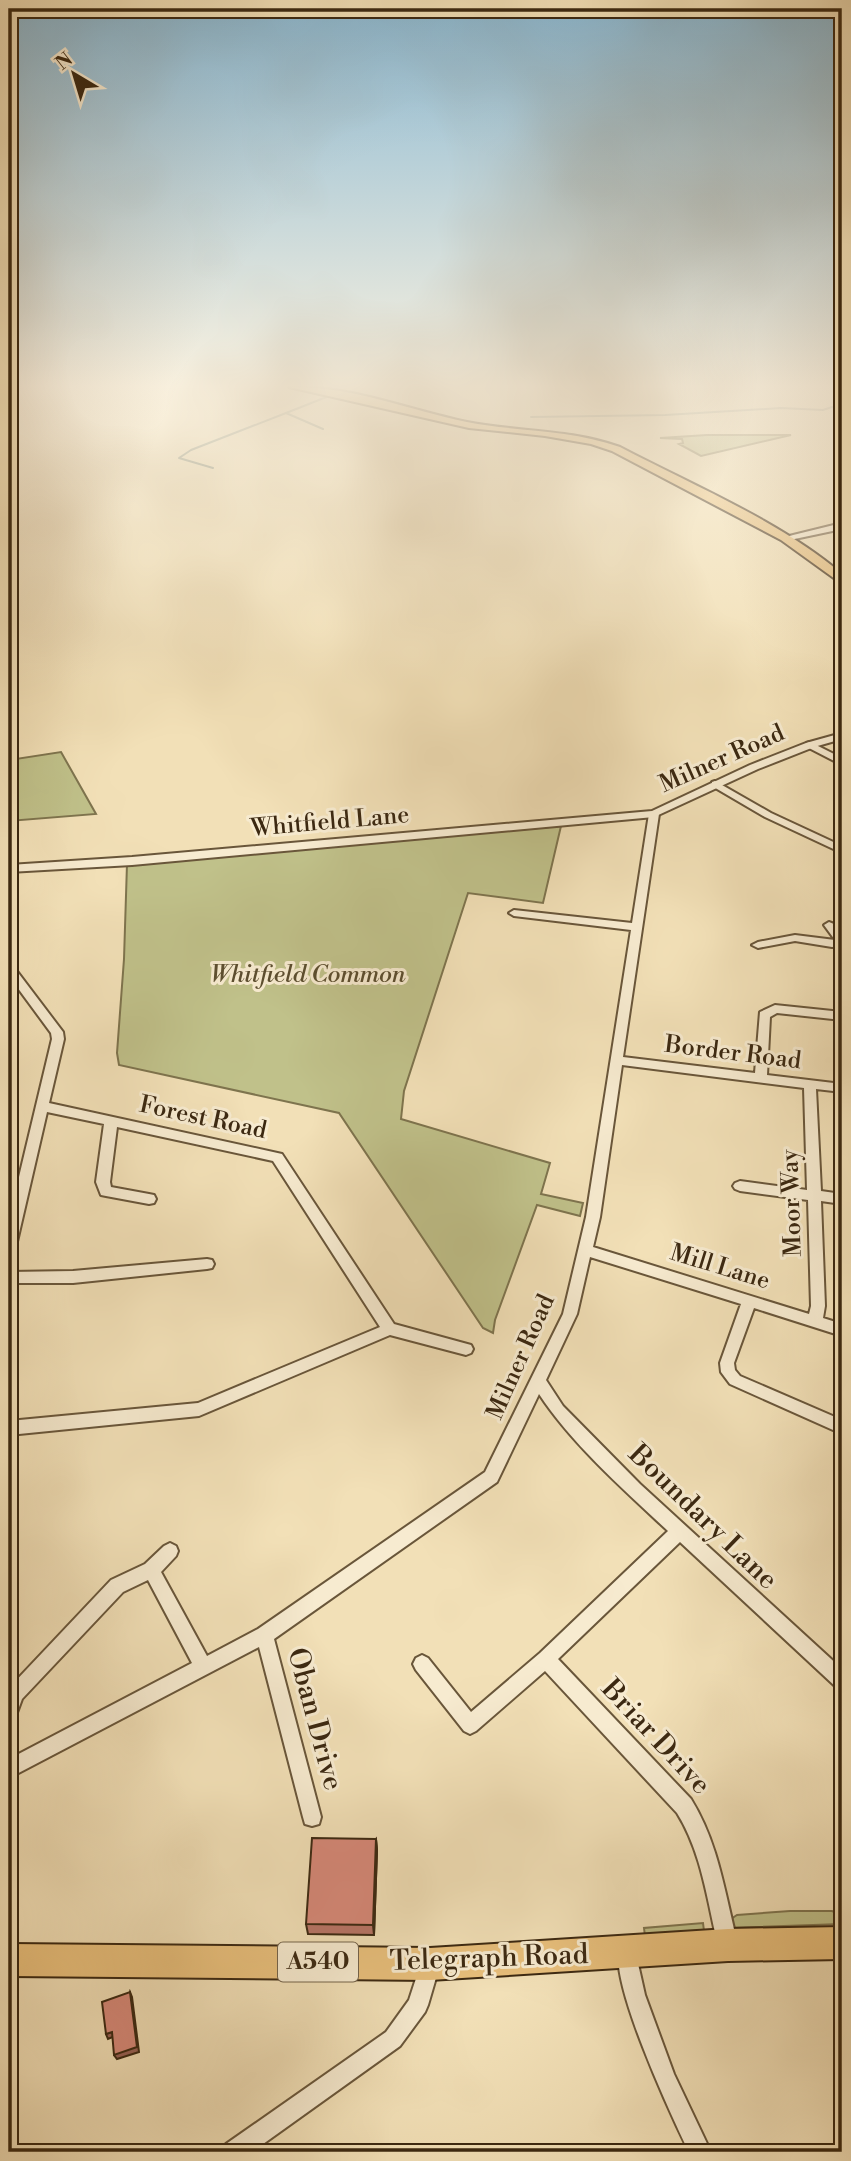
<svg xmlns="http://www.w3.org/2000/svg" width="851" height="2161" font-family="'Libre Bodoni',serif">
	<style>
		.green { fill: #c0c18a; stroke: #7e744e; stroke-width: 2 }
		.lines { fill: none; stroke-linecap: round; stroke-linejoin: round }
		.stream { stroke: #758172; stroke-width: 2 }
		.minor-casing { stroke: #69563a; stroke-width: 4 }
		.tertiary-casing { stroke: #69563a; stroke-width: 4 }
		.primary-casing { stroke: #3b2811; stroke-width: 4 }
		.minor { fill: #f7ebd0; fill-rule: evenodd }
		.tertiary { fill: #f7ebd0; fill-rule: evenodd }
		.primary { fill: #e9c07c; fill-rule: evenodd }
		.wall { fill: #b87567; stroke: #3b2811; stroke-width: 2 }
		.shaded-wall { fill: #965f54; stroke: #3b2811; stroke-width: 2 }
		.building { fill: #d68878; stroke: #3b2811; stroke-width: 2 }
		.labels { text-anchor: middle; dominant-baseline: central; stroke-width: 6; stroke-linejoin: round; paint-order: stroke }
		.shield { fill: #f7ebd0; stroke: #73624a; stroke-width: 2 }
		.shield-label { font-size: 23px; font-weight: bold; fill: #3b2811 }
		.street-label { font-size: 24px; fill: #3b2811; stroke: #f7ebd0 }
		.park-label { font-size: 24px; font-style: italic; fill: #5c4e2f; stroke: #f7ebd0 }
		.near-street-label { font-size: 28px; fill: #3b2811; stroke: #f7ebd0 }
	</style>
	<rect width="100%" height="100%" fill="#f2e0b7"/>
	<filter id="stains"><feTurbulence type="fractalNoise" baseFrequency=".00286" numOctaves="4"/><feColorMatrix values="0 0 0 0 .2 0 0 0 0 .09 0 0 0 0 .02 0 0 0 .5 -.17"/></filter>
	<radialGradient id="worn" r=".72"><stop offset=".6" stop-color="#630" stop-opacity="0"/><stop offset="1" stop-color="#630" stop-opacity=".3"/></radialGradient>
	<path class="green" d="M707,435H791L701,456L679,444L683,443L682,439L660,438Z
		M61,752L96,814L9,821V760Z
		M561,826L543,903L468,893L404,1091L401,1119L550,1163L541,1194L583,1203L580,1216L537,1205L495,1320L493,1333L483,1328L339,1113L119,1065L117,1053L124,959L127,864Z
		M790,1911H832L842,1915V1924L728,1928V1921L737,1915Z
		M703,1923L704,1931L645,1936L644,1928Z"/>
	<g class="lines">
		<path class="stream" d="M531,417L665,415L781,408L823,410L832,407L842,410
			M323,429L286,413L329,396
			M213,468L179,458L191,450L286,413"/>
		<defs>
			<path id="minor" d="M810,742L842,758V765L807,747V743Z
				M715,781L771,813L842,846V853L765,817L712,786V782Z
				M654,811L659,814L623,1057L755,1073L760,1012L775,1005L842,1012V1020L777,1013L770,1017L767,1075L842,1084V1092L816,1089L821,1191L842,1194V1204L821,1201L825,1306L823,1318L842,1324V1336L754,1308L734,1363L735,1370L740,1376L842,1420V1434L730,1384L721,1372L720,1363L741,1304L590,1257L577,1314L546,1380L563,1406L640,1484L842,1669V1690L836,1687L680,1542L558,1659L691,1799C719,1844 725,1895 738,1945L735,1952L728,1955L721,1952L718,1945C707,1900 702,1853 677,1813L545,1671L476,1731L470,1734L464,1731L416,1670L413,1664L416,1658L422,1655L428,1658L471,1712L540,1653L668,1531C625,1491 571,1443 539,1394L497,1482L274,1639L321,1817L319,1824L312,1826L305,1824L303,1817L259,1647L9,1778V1759L192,1663L148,1580L123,1592L22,1699L15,1718L9,1721V1688L111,1580L145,1564L164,1546L170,1543L176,1546L178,1551L176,1556L161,1572L207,1656L258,1629L485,1472L563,1314L586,1217L631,930L514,916L509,913L514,910L632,923L649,814ZM622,1065L804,1088L807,1190L740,1181L735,1183L733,1186L735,1189L740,1191L808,1200L811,1306L809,1314L593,1247L600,1217Z
				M829,922C840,925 842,936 842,946L832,947L795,941L758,948L752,945L758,942L795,935L835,940L824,925Z
				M9,965L13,966L63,1032L64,1039L49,1103L282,1154L394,1324L471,1345L473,1349L471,1353L466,1355L390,1335L199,1416L9,1435V1421L198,1403L380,1327L273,1161L117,1127L110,1182L111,1187L149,1194L154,1195L156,1199L154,1203L149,1204L106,1196L101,1195L96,1182L104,1124L47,1112L16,1246L14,1250L9,1251V1219L16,1187H9V1177H19L52,1039L51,1033L9,976Z
				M207,1259L212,1260L214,1264L212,1268L207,1269L73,1283H9V1272L73,1271Z
				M627,1943L634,1946L645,1995L674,2074L711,2152H689C672,2117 607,1978 620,1946Z
				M430,1954L437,1957L440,1964L428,2005L425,2012L400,2046L252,2152H223L226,2144L386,2032L409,2000L423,1957Z"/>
			<path id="tertiary" d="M842,523V529L785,541L781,538Z
				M842,733V739L814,747L758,769L654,817L132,865L9,872V865L132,857L652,811L750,765L806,743Z"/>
			<path id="primary" d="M289,387C349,385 409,410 467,422C518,432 570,429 620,447C692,485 780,521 842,574V584L781,540L612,451L591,444L545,436L469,428Z
				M842,1927V1959L728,1961L430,1980L9,1976V1944L430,1948L728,1929Z"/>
		</defs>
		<use href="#minor" class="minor-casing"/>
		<use href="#tertiary" class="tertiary-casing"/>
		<use href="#primary" class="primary-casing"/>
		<use href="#minor" class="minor"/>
		<use href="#tertiary" class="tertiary"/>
		<use href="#primary" class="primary"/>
	</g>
	<path class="wall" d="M376,1839L377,1850L374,1935L308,1934L306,1924Z"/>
	<path class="shaded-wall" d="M376,1839L377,1850L374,1935L373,1925Z
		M130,1992L132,1997L139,2052L117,2059L114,2055Z
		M112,2032L115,2036L108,2039L106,2034Z"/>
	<path class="building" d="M312,1838L376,1839L373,1925L306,1924Z
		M130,1992L137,2047L114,2055L112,2032L106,2034L102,2002Z"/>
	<linearGradient id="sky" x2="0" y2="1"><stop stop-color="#89b8d3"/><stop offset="0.56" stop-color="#f9f1df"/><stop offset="1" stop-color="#f9f1df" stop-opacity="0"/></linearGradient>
	<rect width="851" height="689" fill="url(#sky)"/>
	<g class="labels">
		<rect class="shield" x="278" y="1942.5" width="80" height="39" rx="5"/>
		<g class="shield-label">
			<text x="318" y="1962">A540</text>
		</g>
		<g class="street-label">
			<text transform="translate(722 759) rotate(-24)">Milner Road</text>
			<text transform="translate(330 822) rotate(-5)">Whitfield Lane</text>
			<text transform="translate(733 1053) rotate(7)">Border Road</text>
			<text transform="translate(203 1118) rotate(12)">Forest Road</text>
			<text transform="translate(792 1203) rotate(-92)">Moor Way</text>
			<text transform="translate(720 1267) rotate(17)">Mill Lane</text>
			<text transform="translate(521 1357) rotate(-66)">Milner Road</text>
		</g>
		<g class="park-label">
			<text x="308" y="975">Whitfield Common</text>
		</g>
		<g class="near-street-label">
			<text transform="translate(703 1517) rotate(44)">Boundary Lane</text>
			<text transform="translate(315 1719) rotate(75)">Oban Drive</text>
			<text transform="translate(656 1737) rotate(47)">Briar Drive</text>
			<text transform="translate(489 1958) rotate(-2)">Telegraph Road</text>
		</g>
	</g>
	<rect width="851" height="2161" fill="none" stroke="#f2e0b7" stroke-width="35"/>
	<rect x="10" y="10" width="830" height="2140" fill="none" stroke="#3b2811" stroke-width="3.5"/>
	<rect x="18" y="18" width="816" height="2126" fill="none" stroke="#3b2811" stroke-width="2"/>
	<g transform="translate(74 74) rotate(322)" stroke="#f7ebd0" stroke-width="5" paint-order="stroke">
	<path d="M0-5L12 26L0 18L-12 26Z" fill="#3b2811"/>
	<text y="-10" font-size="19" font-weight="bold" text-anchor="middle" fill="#3b2811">N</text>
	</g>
	<rect width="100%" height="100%" filter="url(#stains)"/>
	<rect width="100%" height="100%" fill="url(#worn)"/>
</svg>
